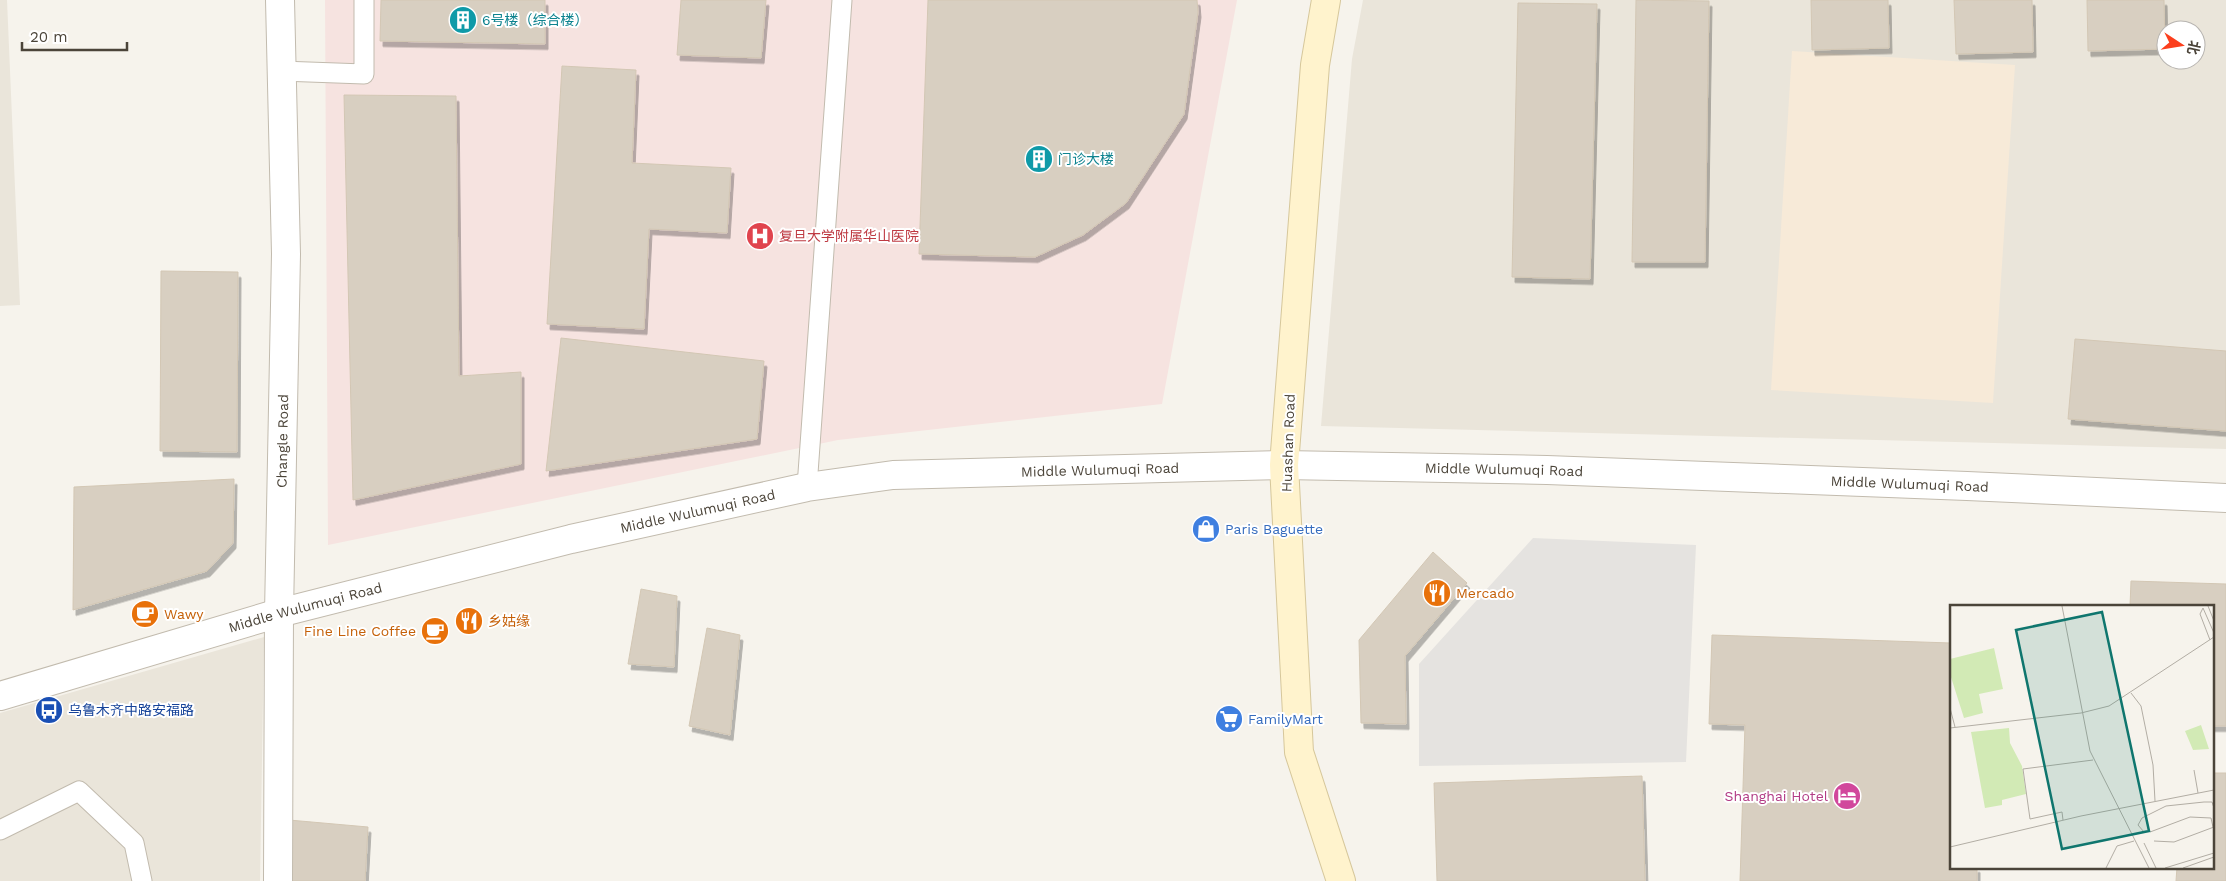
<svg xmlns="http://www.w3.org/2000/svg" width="2226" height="881" font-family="'Work Sans','Noto Sans SC',sans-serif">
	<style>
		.residential { fill: #eae5da; fill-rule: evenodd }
		.commercial { fill: #f7ead8 }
		.medical { fill: #f6e3e0 }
		.parking { fill: #e5e3e0 }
		.building { fill: #d8cfc1; stroke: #d3c7b4; filter: url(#shadow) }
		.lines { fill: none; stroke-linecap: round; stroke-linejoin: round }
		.service-casing { stroke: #c2bbae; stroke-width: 21 }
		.minor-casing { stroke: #c2bbae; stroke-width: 30 }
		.tertiary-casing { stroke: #c2bbae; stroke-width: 30 }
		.secondary-casing { stroke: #d6c79b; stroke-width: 30 }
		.service { stroke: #fff; stroke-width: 19 }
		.minor { stroke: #fff; stroke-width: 28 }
		.tertiary { stroke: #fff; stroke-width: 28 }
		.secondary { stroke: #fff3cd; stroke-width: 28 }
		.labels { text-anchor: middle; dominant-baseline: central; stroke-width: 4; stroke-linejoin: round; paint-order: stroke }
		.culture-label { font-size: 14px; fill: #0d838f; stroke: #fff; text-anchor: start }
		.health-label { font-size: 14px; fill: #be3a42; stroke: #fff; text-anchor: start }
		.street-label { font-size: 14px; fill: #4b4439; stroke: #fff }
		.shop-label { font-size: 14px; fill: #366cbe; stroke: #fff; text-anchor: start }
		.food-label { font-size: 14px; fill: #c56008; stroke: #fff; text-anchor: start }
		.transit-label { font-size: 14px; fill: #164399; stroke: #fff; text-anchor: start }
		.hotel-label { font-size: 14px; fill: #b23c85; stroke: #fff; text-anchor: end }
		.inset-road { fill: none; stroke: #b2ada4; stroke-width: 1 }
		.view { fill: #0f766e; fill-opacity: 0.15; stroke: #0f766e; stroke-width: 2.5 }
		.inset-edge { fill: none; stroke: #4b4439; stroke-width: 2.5 }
	</style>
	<defs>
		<filter id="shadow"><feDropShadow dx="3" dy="5.5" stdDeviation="0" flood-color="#0004"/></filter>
	</defs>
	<rect width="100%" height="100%" fill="#f6f3ec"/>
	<path class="residential" d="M0,0H7L20,305L0,306Z
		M1363,0H2226V449L1321,426L1352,59ZM2166,30H2196V60H2166Z
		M264,637L260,881H0V713Z"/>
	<path class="commercial" d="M1792,51L2015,65L1993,403L1771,390Z"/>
	<path class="medical" d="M325,0H1237L1162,404L838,440L328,545Z"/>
	<path class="parking" d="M1533,538L1696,545L1686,762L1419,766V664Z"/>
	<path class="building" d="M381,0H545V44L380,41Z
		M681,0H766L761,58L677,55Z
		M928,0H1197L1198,12L1184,114L1126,203L1083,235L1035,257L919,254Z
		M1636,0L1709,1L1705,262H1632Z
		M1811,0H1888L1889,48L1812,50Z
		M1954,0H2032L2033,52L1956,54Z
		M2087,0H2164L2165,49L2088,51Z
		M1518,3L1597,4L1590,279L1512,277Z
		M562,66L636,70L632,163L731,168L727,233L649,229L644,329L547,324Z
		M344,95L456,96L459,376L521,372V464L353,500Z
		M161,271L238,272L237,452L160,451Z
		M561,338L764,361L757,439L546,471Z
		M2075,339L2226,351V431L2068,419Z
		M234,479L233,543L207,571L73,610L74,487Z
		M1433,552L1467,583L1405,656L1406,724L1361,723L1359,640Z
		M2131,581L2226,584V726H2212V606H2130Z
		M641,589L677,596L674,667L628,664Z
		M707,628L740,635L730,735L689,726Z
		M1712,635L1951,643V867H1977V881H1740L1745,725L1709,724Z
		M2212,773H2226V881H2176L2177,867H2212Z
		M1642,776L1645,881H1437L1434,783Z
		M289,820L368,827L365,881H288Z"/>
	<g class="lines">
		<defs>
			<path id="service" d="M281,71L364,74V0
				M807,487L842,0
				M0,830L79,791L134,843L142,881"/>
			<g id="minor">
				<path id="s1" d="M278,881L279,613L286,254L280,0"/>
			</g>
			<g id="tertiary">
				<path id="s2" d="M0,696L279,613L571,539L807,487L893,475L1284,465L1547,470L1967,486L2226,498"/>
			</g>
			<path id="secondary" d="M1326,0L1315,65L1284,465L1299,752L1341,881"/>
		</defs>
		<use href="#service" class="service-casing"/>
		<use href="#minor" class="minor-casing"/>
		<use href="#tertiary" class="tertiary-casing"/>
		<use href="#secondary" class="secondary-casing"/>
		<use href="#service" class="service"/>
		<use href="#minor" class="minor"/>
		<use href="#tertiary" class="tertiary"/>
		<use href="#secondary" class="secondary"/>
	</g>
	<defs>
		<symbol id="building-disc" viewBox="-11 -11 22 22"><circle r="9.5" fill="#0f9aa8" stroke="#fff"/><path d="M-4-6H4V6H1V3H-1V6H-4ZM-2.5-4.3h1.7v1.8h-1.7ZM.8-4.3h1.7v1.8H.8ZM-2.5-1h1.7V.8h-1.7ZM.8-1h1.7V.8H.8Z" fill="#fff"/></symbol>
		<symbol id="hospital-disc" viewBox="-11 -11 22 22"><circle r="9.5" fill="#e0444e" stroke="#fff"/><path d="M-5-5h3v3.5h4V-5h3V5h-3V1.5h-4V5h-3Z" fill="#fff"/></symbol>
		<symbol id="shop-disc" viewBox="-11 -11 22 22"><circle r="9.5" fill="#3f7fe0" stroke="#fff"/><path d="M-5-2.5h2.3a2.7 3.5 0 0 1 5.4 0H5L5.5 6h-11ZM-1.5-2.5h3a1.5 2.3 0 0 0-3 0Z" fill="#fff"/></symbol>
		<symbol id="restaurant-disc" viewBox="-11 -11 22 22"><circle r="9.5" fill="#e8710a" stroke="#fff"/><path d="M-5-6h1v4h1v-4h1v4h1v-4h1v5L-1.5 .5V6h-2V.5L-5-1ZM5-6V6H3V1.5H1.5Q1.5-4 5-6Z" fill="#fff"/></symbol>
		<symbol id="cafe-disc" viewBox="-11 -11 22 22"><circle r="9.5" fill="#e8710a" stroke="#fff"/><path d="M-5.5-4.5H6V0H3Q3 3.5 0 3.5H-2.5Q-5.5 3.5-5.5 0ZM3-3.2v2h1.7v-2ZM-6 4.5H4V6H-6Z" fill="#fff"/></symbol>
		<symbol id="bus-disc" viewBox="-11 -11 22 22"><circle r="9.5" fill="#1a4fb4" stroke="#fff"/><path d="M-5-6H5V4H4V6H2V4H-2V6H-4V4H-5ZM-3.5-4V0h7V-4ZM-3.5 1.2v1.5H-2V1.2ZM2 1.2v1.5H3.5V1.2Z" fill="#fff"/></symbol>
		<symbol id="supermarket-disc" viewBox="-11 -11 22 22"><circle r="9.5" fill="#3f7fe0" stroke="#fff"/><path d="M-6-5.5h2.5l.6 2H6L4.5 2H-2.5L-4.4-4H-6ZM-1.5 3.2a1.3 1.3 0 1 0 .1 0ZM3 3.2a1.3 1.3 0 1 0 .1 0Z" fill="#fff"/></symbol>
		<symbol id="hotel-disc" viewBox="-11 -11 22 22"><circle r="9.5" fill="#d1479c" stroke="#fff"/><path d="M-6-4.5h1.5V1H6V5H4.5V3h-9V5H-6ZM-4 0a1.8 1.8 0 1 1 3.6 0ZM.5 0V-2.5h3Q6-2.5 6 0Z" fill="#fff"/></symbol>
	</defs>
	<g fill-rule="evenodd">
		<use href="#building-disc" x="447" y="4" width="32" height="32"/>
		<use href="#building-disc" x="1023" y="143" width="32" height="32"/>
		<use href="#hospital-disc" x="744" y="220" width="32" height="32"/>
		<use href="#shop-disc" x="1190" y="513" width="32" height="32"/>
		<use href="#restaurant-disc" x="1421" y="577" width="32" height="32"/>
		<use href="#cafe-disc" x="129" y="598" width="32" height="32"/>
		<use href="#restaurant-disc" x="453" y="605" width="32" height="32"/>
		<use href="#cafe-disc" x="419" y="615" width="32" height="32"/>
		<use href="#bus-disc" x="33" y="694" width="32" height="32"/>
		<use href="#supermarket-disc" x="1213" y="703" width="32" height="32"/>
		<use href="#hotel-disc" x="1831" y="780" width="32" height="32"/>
	</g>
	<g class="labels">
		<g class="culture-label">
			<text x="482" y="20">6号楼（综合楼）</text>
			<text x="1058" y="159">门诊大楼</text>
		</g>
		<g class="health-label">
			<text x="779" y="236">复旦大学附属华山医院</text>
		</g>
		<g class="street-label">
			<text stroke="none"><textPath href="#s1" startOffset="440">Changle Road</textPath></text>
			<text transform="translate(1288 443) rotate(-88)">Huashan Road</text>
			<text stroke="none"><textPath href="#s2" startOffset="1128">Middle Wulumuqi Road</textPath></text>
			<text stroke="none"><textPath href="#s2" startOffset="1532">Middle Wulumuqi Road</textPath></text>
			<text stroke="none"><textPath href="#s2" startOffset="1938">Middle Wulumuqi Road</textPath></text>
			<text stroke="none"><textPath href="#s2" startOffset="722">Middle Wulumuqi Road</textPath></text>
			<text stroke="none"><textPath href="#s2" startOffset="318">Middle Wulumuqi Road</textPath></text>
		</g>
		<g class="shop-label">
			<text x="1225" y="529">Paris Baguette</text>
			<text x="1248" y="719">FamilyMart</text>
		</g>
		<g class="food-label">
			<text x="1456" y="593">Mercado</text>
			<text x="164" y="614">Wawy</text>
			<text x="488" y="621">乡姑缘</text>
			<text x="416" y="631" text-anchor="end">Fine Line Coffee</text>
		</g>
		<g class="transit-label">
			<text x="68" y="710">乌鲁木齐中路安福路</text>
		</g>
		<g class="hotel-label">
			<text x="1828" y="796">Shanghai Hotel</text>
		</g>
	</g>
	<g transform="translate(1950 605)">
		<rect width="264" height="264" fill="#f6f3ec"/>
		<path d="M44,43L53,84L29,89L33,108L14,113L0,69V54ZM251,120L259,144L243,145L235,126ZM59,123L60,138L72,161L76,189L52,195V200L35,203L21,127Z" fill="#d2eab5"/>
		<path class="inset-road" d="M112,1L140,146L199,263M258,1L264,16M253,3L250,9L260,35M253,3L264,28M181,88L191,101L203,160L205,196M0,103L5,122M0,123L131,108L159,101L264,32M244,165L248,188M113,215L112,207L80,214L73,164L143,155M194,227L188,220L192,213L216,201L254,197H262L264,203M200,227L240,212L261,213L263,222M204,236L224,237L264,222M194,238L206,263M0,242L131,211L264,185M156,263L167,241L184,236M215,263L264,248M233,263L264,252"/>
		<path class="view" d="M152,7L199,226L112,244L66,25Z"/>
		<rect width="264" height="264" class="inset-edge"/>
	</g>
	<g transform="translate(2181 45) rotate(102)"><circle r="24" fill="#ffffff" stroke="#b7b4b0"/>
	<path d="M0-4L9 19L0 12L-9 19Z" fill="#fc3f1d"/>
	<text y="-8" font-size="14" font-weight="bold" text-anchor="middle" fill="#4b4439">北</text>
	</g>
	<path d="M22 42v8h105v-8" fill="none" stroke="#4b4439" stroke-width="2.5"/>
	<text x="30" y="42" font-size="15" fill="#4b4439" stroke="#ffffff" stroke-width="4" paint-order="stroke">20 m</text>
</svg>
